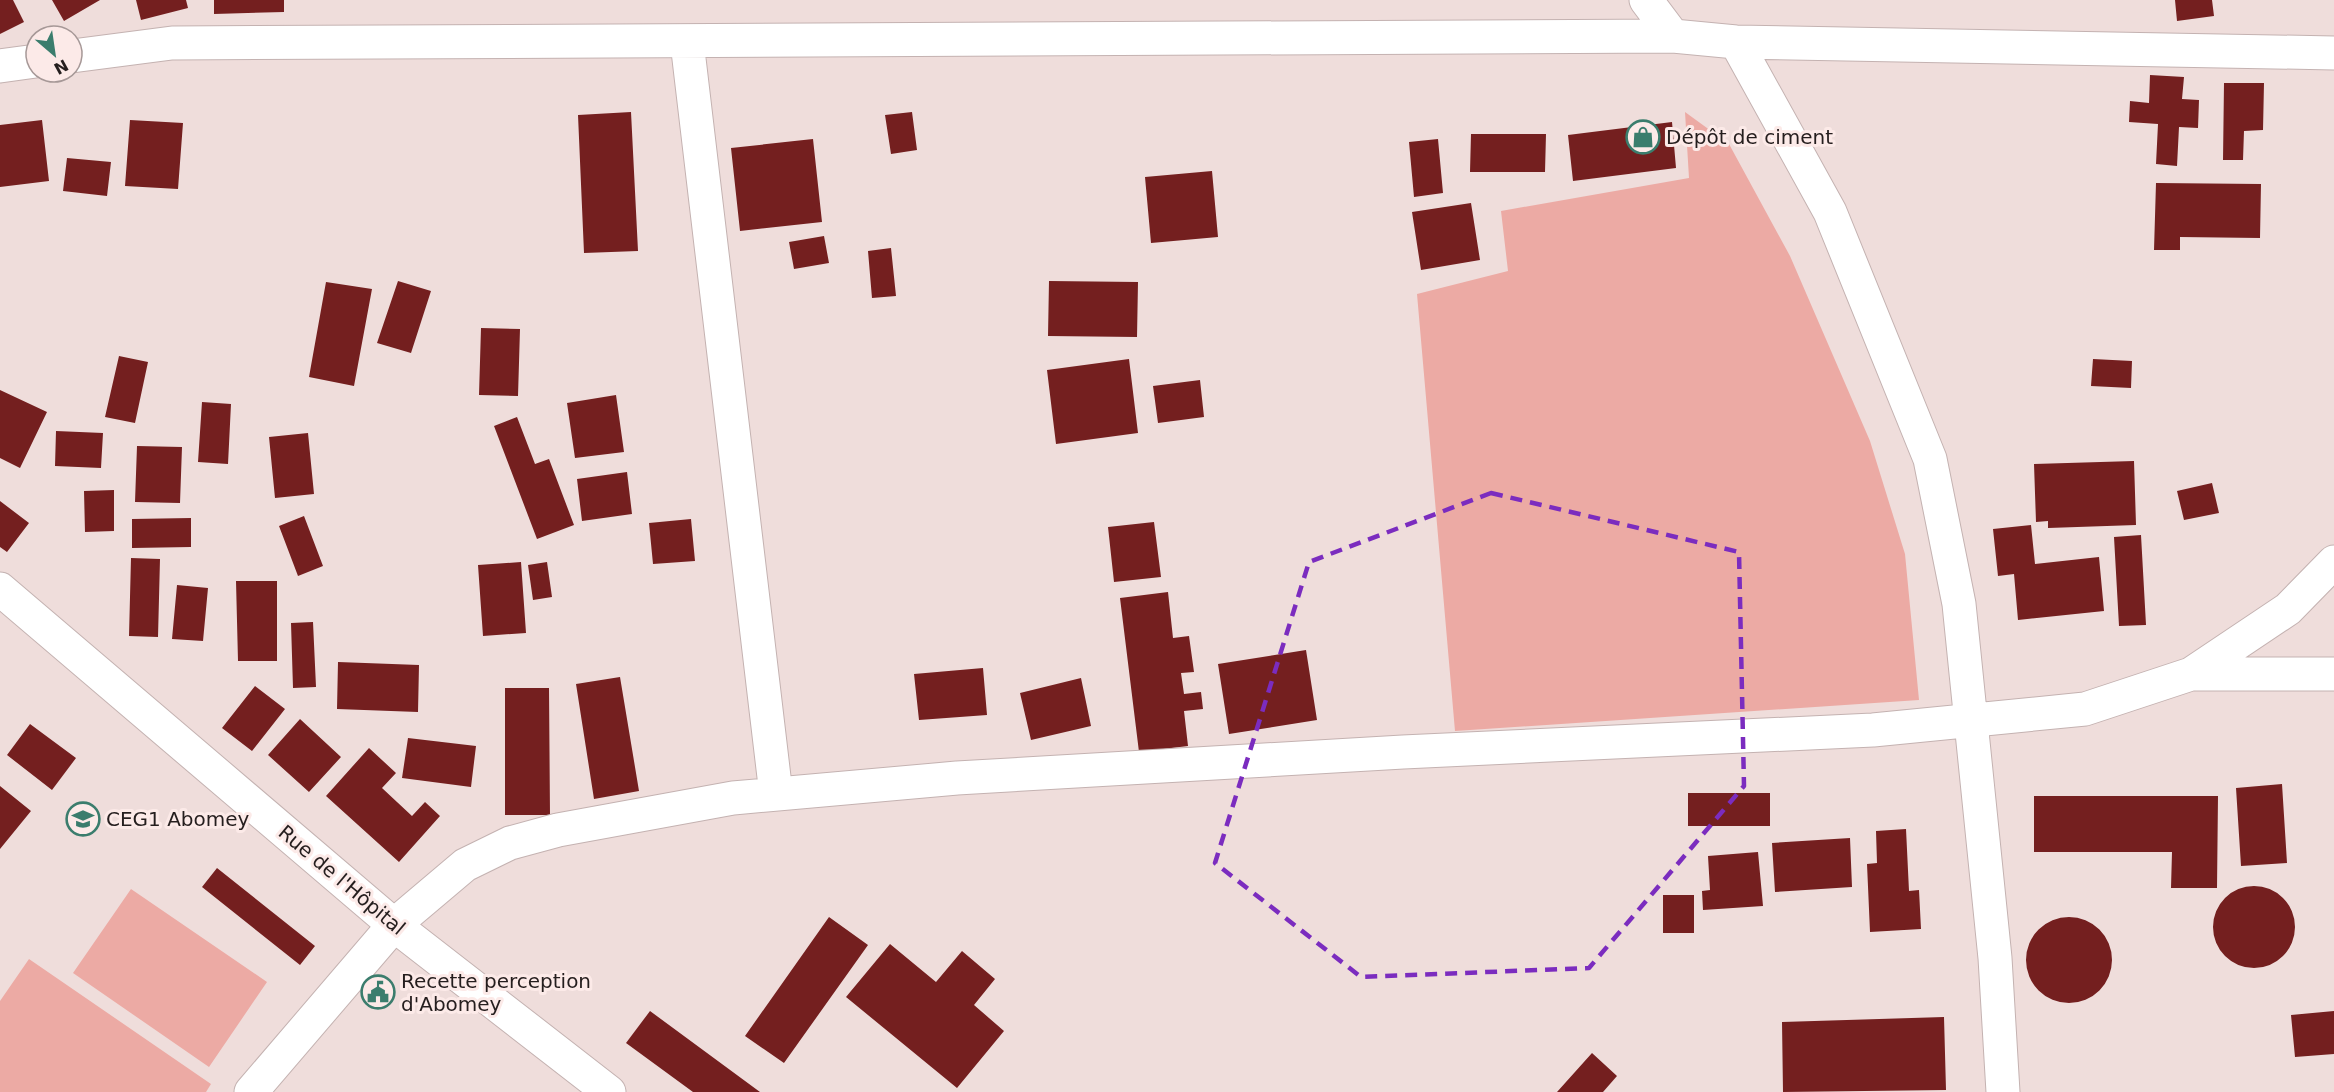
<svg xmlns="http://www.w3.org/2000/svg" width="2334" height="1092" font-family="'DejaVu Sans',sans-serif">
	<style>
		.green { fill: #ecaaa4 }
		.building { fill: #741f1f }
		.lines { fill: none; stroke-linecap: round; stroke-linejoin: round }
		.street-casing { stroke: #c4b2b1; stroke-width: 35 }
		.secondary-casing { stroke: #c4b2b1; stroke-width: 35 }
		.street { stroke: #fff; stroke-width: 33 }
		.secondary { stroke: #fff; stroke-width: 33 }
		.marked { fill: none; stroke: #7b2cbf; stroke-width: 4.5; stroke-dasharray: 12 8; stroke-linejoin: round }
		.labels { text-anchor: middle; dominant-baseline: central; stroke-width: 6; stroke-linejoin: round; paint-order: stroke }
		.poi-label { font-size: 20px; fill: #251e1e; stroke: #fceae8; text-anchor: start }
		.street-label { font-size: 20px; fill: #251e1e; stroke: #fceae8 }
	</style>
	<rect width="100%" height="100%" fill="#efdddb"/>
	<path class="green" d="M1685,112L1729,144L1790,256L1870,441L1905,554L1919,700L1455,731L1417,294L1508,271L1501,211L1689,178Z
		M131,889L267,982L209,1067L73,973Z
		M29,959L211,1084L206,1092H0V1001Z"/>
	<path class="building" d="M0,0H13L24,22L0,34Z
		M52,0H100L64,21Z
		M136,0H186L188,8L141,20Z
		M214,0H284V12L214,14Z
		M2175,0H2212L2214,16L2177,21Z
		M2150,75L2184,77L2182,99L2199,100L2198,128L2179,127L2177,166L2156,164L2158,124L2129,122L2130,101L2149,103Z
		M2224,83H2264L2263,130L2244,131L2243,160H2223Z
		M631,112L638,251L584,253L578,115Z
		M912,112L917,150L891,154L885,115Z
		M42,120L49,181L0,187V125Z
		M130,120L183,123L178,189L125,186Z
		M1672,122L1676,168L1573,181L1568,135Z
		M1471,134H1546L1545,172H1470Z
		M813,139L822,222L740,231L731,148Z
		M1438,139L1443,193L1414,197L1409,142Z
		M67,158L111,162L107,196L63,191Z
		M1212,171L1218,237L1151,243L1145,177Z
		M2156,183L2261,184L2260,238L2180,237V250H2154Z
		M1471,203L1480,260L1421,270L1412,212Z
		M824,236L829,263L794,269L789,242Z
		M891,248L896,296L872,298L868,251Z
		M398,281L431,291L411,353L377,343Z
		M1049,281L1138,282L1137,337L1048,336Z
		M326,282L372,289L354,386L309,377Z
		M481,328L520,329L518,396L479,395Z
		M119,356L148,362L135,423L105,417Z
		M1129,359L1138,433L1056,444L1047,370Z
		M2093,359L2132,361L2131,388L2091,386Z
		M1200,380L1204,417L1158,423L1153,386Z
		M0,390L47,412L20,468L0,458Z
		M616,395L624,452L575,458L567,403Z
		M202,402L231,404L228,464L198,462Z
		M517,417L535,464L549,459L574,525L537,539L494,426Z
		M56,431L103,433L101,468L55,466Z
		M308,433L314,494L275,498L269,437Z
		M137,446L182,447L180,503L135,502Z
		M2134,461L2136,525L2048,528V521L2036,522L2034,464Z
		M627,472L632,514L582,521L577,479Z
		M2212,483L2219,513L2184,520L2177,491Z
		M114,490V531L85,532L84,491Z
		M0,501L29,523L7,552L0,547Z
		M304,516L323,566L298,576L279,526Z
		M191,518V547L132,548V519Z
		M691,519L695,561L653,564L649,523Z
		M1154,522L1161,577L1114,582L1108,527Z
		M2031,525L2035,564L2099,557L2104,611L2018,620L2014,574L1998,576L1993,529Z
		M2141,535L2146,625L2119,626L2114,537Z
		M131,558L160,559L158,637L129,636Z
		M521,562L526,633L483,636L478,565Z
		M547,562L552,597L533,600L528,565Z
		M236,581H277V661H238Z
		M177,585L208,588L203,641L172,639Z
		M1168,592L1173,638L1189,636L1194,672L1181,673L1184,694L1201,692L1203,709L1184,711L1188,746L1139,752L1120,598Z
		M313,622L316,687L293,688L291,623Z
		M1306,650L1317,720L1229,734L1218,664Z
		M338,662L419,665L418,712L337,709Z
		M983,668L987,715L919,720L914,674Z
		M620,677L639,791L594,799L576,684Z
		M1081,678L1091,726L1031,740L1020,693Z
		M255,686L285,709L252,751L222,728Z
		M505,688H549L550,815H505Z
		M300,719L341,757L309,792L268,755Z
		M30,724L76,758L52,790L7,755Z
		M408,738L476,746L471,787L402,778Z
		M369,748L396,773L382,788L412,816L425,802L440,816L399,862L326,796Z
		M2282,784L2287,863L2241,866L2236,788Z
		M0,786L31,811L0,849Z
		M1688,793H1770V826H1688Z
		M2034,796H2218L2217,888H2171L2172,852H2034Z
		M1906,829L1909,891L1919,890L1921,929L1870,932L1867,864L1877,863L1876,831Z
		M1850,838L1852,887L1775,892L1772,843Z
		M1758,852L1763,906L1703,910L1702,891L1710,890L1708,856Z
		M217,868L315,946L300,965L202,887Z
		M2213 927a41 41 0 1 1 82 0a41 41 0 1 1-82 0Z
		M1663,895H1694V933H1663Z
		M829,917L868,945L784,1063L745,1036Z
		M2026 960a43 43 0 1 1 86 0a43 43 0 1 1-86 0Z
		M890,944L936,982L962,951L995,979L974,1005L1004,1031L957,1088L846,997Z
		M650,1011L760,1092H693L626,1043Z
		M2334,1011V1054L2295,1057L2291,1015Z
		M1944,1017L1946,1090L1783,1092L1782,1022Z
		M1592,1053L1617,1076L1603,1092H1557Z"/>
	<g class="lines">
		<defs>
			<path id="street" d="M1646,0L1673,36
				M687,42L776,794
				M1736,42L1830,212L1930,459L1959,604L1995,958L2003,1092
				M72,56L172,43L1673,36L1736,42L2334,53
				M0,66L36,61
				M2191,674H2334
				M251,1092L394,925L465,865L510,843L558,830L733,798L957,778L1403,752L1873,730L2085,709L2191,674L2288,609L2334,562"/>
			<path id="secondary" d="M0,589L394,925L609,1092"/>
		</defs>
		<use href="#street" class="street-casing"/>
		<use href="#secondary" class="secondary-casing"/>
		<use href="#street" class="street"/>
		<use href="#secondary" class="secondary"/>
	</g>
	<path class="marked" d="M1491,493L1739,552L1744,786L1589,968L1361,977L1215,863L1309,562Z"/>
	<defs>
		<symbol id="shop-ring" viewBox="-11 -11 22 22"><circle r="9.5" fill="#fceae8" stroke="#3b7d6d" stroke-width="1.5"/><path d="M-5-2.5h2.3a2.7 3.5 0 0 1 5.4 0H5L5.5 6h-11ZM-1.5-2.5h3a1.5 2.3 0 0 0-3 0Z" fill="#3b7d6d"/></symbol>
		<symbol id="school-ring" viewBox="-11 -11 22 22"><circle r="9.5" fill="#fceae8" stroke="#3b7d6d" stroke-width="1.5"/><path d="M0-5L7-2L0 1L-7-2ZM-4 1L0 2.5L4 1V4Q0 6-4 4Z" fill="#3b7d6d"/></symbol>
		<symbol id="civic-ring" viewBox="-11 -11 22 22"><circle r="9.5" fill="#fceae8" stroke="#3b7d6d" stroke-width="1.5"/><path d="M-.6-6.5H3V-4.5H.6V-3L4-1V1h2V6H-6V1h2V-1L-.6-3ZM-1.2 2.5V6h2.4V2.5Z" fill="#3b7d6d"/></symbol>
	</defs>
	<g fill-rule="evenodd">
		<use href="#shop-ring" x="1624" y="118" width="38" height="38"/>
		<use href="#school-ring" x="64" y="800" width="38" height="38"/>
		<use href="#civic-ring" x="359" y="973" width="38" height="38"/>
	</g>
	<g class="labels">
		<g class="poi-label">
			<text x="1666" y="137">Dépôt de ciment</text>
			<text x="106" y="819">CEG1 Abomey</text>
			<text x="401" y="981">Recette perception<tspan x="401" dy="23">d'Abomey</tspan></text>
		</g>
		<g class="street-label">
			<text transform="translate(342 880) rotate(40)">Rue de l'Hôpital</text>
		</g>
	</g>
	<g transform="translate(54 54) rotate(151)"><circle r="28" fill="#fceae8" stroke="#a69897" stroke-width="1.5"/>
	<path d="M0-4.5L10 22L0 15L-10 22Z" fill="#3b7d6d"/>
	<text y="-9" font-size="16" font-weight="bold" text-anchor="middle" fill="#251e1e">N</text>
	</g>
</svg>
